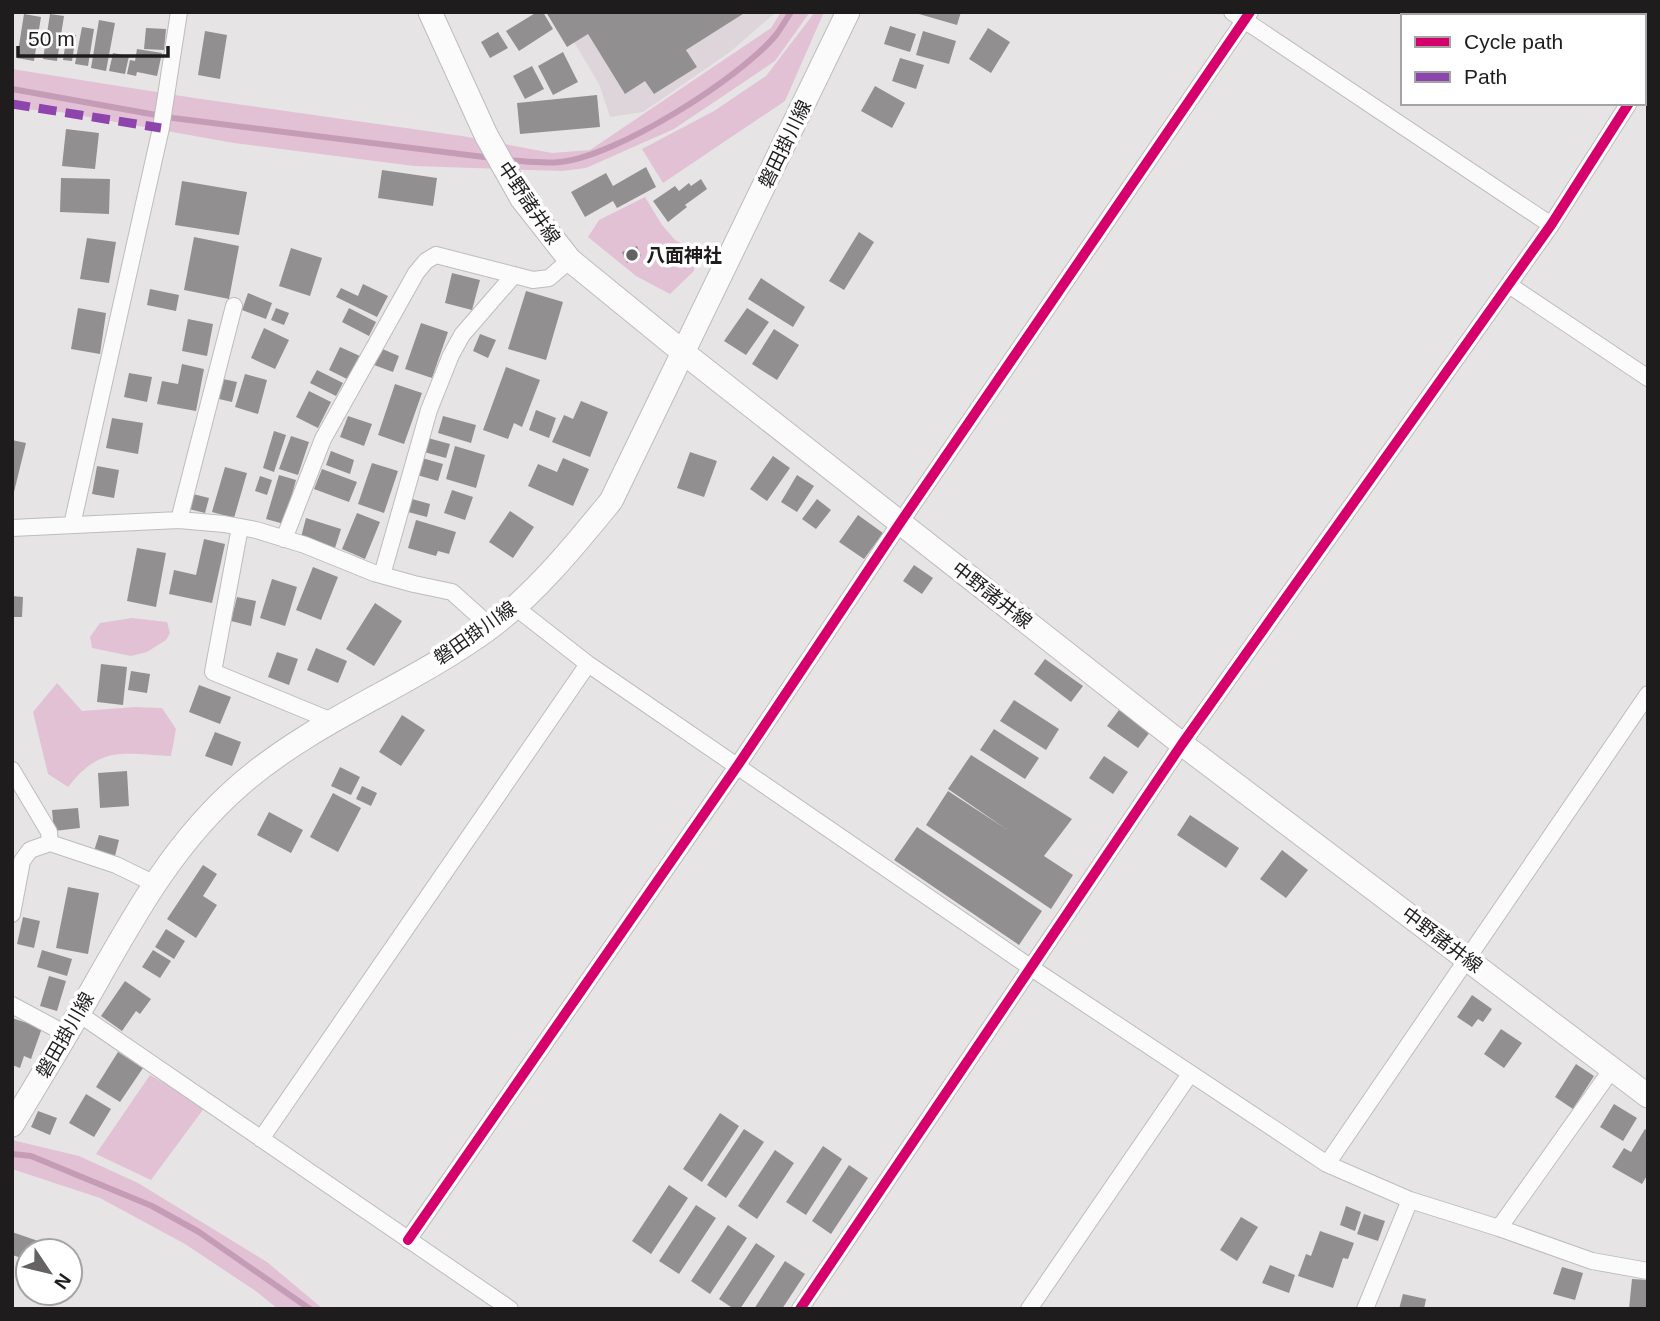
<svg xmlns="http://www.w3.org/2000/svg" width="1660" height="1321" font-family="Arial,'Noto Sans JP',sans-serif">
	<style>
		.built { fill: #ddd5da }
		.green { fill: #e2c1d5 }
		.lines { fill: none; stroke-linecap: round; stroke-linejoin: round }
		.stream { stroke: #c59cb6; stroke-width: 6 }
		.building { fill: #928f91 }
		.street-casing { stroke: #bebcbd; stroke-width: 18 }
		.secondary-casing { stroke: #bebcbd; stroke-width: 25 }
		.street { stroke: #fbfbfb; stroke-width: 16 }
		.secondary { stroke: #fbfbfb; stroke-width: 23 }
		.quiet { stroke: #8e44ad; stroke-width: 9; stroke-dasharray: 18 9; stroke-linecap: butt }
		.cycleway-casing { stroke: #fff; stroke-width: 15 }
		.cycleway { stroke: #d6006c; stroke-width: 10 }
		.poi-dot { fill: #646263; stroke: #fff; stroke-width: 2.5 }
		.labels { text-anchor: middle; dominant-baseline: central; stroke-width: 7; stroke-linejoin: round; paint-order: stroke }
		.street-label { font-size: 19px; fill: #1e1c1d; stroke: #fff }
		.poi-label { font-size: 19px; font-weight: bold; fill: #1e1c1d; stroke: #fff; text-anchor: start }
	</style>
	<rect width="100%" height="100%" fill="#e7e4e6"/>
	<path class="built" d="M556,12H776L730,52L643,112L610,117L599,84Z"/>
	<path class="green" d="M781,12H810L775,61L674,129L586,168L562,171L414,166L234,143L60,112L12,108V69L194,98L462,136L552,153L590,150L771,28Z
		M815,12H824L785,101L663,183L642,149L714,111L766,76Z
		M645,197L662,225L675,240L696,251L694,271L670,294L636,276L588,237L599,220Z
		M132,618L167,622L170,633L166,640L147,652L131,656L92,648L90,637L100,623Z
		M57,683L82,711L135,707L162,708L176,729L171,756C122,754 101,745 68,787L48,774L33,712Z
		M150,1075L205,1107L151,1180L96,1154Z
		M12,1140L79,1156L138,1183L267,1262L323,1309H278L257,1292L185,1244L100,1198L12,1169Z"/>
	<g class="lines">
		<path class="stream" d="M12,89L173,118L492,158
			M506,160C523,161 543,164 560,162C616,157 740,78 776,35C781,28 786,20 791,12
			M12,1154L31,1156L152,1206L199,1232L310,1309"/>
	</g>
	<path class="building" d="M537,12H543L553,29L519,51L506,31Z
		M546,12H746L686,50L697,67L654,94L645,81L625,94L588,34L567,47Z
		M920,12H961L957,25L919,14Z
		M24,14L41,17L34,61L17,58Z
		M50,14L64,16L57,61L43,59Z
		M99,20L115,23L106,71L91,68Z
		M890,26L916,34L910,52L884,44Z
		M82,27L94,29L88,66L75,64Z
		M146,28L166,29L164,50L144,49Z
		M988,28L1010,42L991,73L969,59Z
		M205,31L227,35L220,79L198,75Z
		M923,31L956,41L949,64L916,55Z
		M498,32L508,48L490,58L481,42Z
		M67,34L76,35L72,61L63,60Z
		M137,49L162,53L157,76L137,72L136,76L127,74L130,60L135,61Z
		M563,52L578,82L553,95L538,66Z
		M113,53L129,56L125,74L109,71Z
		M900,58L924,65L916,89L892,81Z
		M532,66L544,89L525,99L513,76Z
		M875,86L905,103L892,128L861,111Z
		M597,95L600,127L520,134L517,103Z
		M66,129L99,133L95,169L62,166Z
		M646,167L656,187L617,208L613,201L585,217L571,192L606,173L613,186Z
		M382,170L437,178L433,206L378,198Z
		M61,178L110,179L109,214L60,212Z
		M701,179L707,189L685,205L687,207L668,222L653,201L675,186L679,191L689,183L691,186Z
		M182,181L247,192L239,235L175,225Z
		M859,232L874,242L844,290L829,281Z
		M194,237L239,246L229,299L184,290Z
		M87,238L116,242L109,283L80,279Z
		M637,246L641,256L627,263L622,252Z
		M291,248L322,258L310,296L279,286Z
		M452,273L480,280L472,310L445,303Z
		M761,278L805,307L793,327L748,299Z
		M363,284L388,296L377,317L336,297L341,288L358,296Z
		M150,289L179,295L176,311L147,305Z
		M526,291L563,302L546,360L508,349Z
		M248,293L272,303L266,319L242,310Z
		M78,308L106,313L100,354L71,349Z
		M276,308L289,313L284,325L271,320Z
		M349,308L376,322L369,336L342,322Z
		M747,308L769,322L746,355L724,341Z
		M188,319L213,324L207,356L182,351Z
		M421,323L448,332L432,378L405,369Z
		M264,328L289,340L275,369L251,358Z
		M774,329L799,345L777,380L752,364Z
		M480,334L496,340L488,358L473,351Z
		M340,347L360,356L349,380L329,370Z
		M380,348L399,356L393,372L374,365Z
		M182,364L204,369L196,411L157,404L162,381L178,384Z
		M506,367L540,380L522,427L514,423L508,439L483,430Z
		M317,370L343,383L336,396L310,383Z
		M129,373L152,377L147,402L124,397Z
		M245,374L267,380L258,414L235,407Z
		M223,379L237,382L232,402L219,399Z
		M395,384L422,393L404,444L378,435Z
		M309,391L331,402L318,428L296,417Z
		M581,401L608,412L590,457L552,442L564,415L573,419Z
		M536,410L556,418L549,438L529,430Z
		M348,416L372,424L364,446L340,437Z
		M443,416L476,425L471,443L438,433Z
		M112,418L143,423L138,454L106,448Z
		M274,431L286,435L274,472L263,468Z
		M291,436L309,442L298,475L279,469Z
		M428,438L450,444L446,458L424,452Z
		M12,440L26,443L13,496H12Z
		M455,446L485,455L476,488L446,479Z
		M331,451L354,460L350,474L326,465Z
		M690,452L717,461L704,497L677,488Z
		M773,456L790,468L767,501L750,489Z
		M422,458L443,464L438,481L417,475Z
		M563,458L589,469L573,506L528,486L538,464L557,472Z
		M372,463L398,471L384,513L358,504Z
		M97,466L119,470L114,498L92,494Z
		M225,467L247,473L234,518L212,512Z
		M322,469L357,482L349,502L314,489Z
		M279,475L296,480L284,524L266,519Z
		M797,475L814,486L797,512L781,502Z
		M260,476L272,480L267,495L255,491Z
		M452,490L473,497L465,520L444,513Z
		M193,494L209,498L205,513L189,509Z
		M412,499L430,504L427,517L408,512Z
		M817,499L831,510L816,529L802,519Z
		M510,511L534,527L513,558L489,542Z
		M357,513L380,522L365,559L342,549Z
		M858,515L883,533L864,559L839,542Z
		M306,518L341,529L335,548L301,537Z
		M416,520L456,532L449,554L438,551L436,556L408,548Z
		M204,539L225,544L212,603L169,594L174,570L196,575Z
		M137,548L166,553L156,607L127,601Z
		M914,565L933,578L922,594L903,581Z
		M313,567L338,577L321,620L296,610Z
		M272,579L297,587L285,626L260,618Z
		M12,596L23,597L22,617H12Z
		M237,597L256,601L251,626L231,621Z
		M375,603L402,621L374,666L346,649Z
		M316,648L347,661L338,683L307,670Z
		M277,652L298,659L289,685L268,677Z
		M1045,659L1083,686L1071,702L1034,674Z
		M101,664L127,667L123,705L97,702Z
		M131,671L150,674L147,693L128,690Z
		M199,685L231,697L220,724L189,712Z
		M1014,700L1059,729L1046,750L1000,721Z
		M1119,710L1150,732L1138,748L1107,726Z
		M402,715L425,730L401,766L379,752Z
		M994,729L1039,758L1025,779L980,750Z
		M215,732L241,742L232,766L205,756Z
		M971,755L1072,819L1044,856L1073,875L1051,909L926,825L948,791L1006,829L948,789Z
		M1104,756L1128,772L1113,794L1089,778Z
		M340,767L360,777L351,795L331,786Z
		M127,771L129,806L100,808L98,773Z
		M362,786L377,793L371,806L356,799Z
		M333,793L361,808L338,852L310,837Z
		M78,808L80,828L54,831L52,810Z
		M269,812L303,830L291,853L257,835Z
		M1190,815L1239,848L1226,868L1177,835Z
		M917,827L1042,911L1019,945L894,860Z
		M99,835L119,840L115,856L94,851Z
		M1282,850L1308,870L1286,898L1260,879Z
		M203,865L217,874L203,896L217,905L196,938L167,919Z
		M68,887L99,893L88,954L56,948Z
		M23,917L40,921L34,948L17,944Z
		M166,929L185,941L174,959L155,947Z
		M42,950L72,959L67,976L37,967Z
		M153,950L171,961L160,978L142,967Z
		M49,976L66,981L57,1011L40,1006Z
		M125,981L151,999L140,1014L136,1011L122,1031L101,1016Z
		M1472,995L1492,1009L1483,1022L1478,1019L1472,1027L1457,1017Z
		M12,1018L42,1028L31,1059L24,1056L20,1068L12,1065Z
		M1501,1029L1522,1043L1504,1068L1484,1054Z
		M118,1052L143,1068L120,1102L96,1087Z
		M1576,1064L1594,1076L1573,1109L1555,1097Z
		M86,1094L111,1109L94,1137L69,1123Z
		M1614,1104L1637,1118L1623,1141L1600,1127Z
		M38,1111L57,1118L50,1135L31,1127Z
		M720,1113L739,1126L702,1182L683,1169Z
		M744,1129L764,1142L726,1198L707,1185Z
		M1645,1129L1648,1131V1174L1642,1184L1612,1167L1624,1148L1631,1152Z
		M823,1146L842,1159L806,1215L786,1202Z
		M775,1150L794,1163L757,1219L738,1206Z
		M849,1165L868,1178L831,1234L812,1221Z
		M669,1185L688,1198L651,1254L632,1241Z
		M696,1205L716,1218L679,1274L659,1261Z
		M1346,1206L1361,1212L1355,1231L1340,1225Z
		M1364,1214L1385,1221L1378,1241L1357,1234Z
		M1241,1217L1258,1227L1237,1261L1220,1250Z
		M728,1225L747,1238L710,1294L691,1281Z
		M1320,1231L1354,1243L1348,1259L1343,1258L1333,1288L1298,1276L1306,1254L1311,1256Z
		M12,1232L41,1242L38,1251H28V1260L12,1255Z
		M756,1243L775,1256L740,1309H734L719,1299Z
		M785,1261L805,1274L782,1309H754Z
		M1270,1265L1295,1275L1289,1293L1262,1283Z
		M1562,1267L1583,1273L1575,1300L1553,1294Z
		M1632,1279L1648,1280V1309H1629Z
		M1403,1294L1426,1299L1424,1309H1399Z"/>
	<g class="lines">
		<defs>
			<path id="street" d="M1232,12L1551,225
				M1644,80L1648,75
				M1509,285L1648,378
				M179,520L234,306
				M72,525L161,128L179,12
				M240,527L213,672L332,721
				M12,528L179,520L224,524L256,530L305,545L374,573L414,584L452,592L491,627
				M284,539L323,439L416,273L426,261L436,255L533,280L549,278L570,260
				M382,575L429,410L451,355L462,335L514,275
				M515,607L588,664L1030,967L1327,1164L1410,1200L1499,1228L1592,1261L1648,1271
				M12,770L49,832L50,843L116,865L153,883
				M12,914L22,861L30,850L50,843
				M12,1005L66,1034
				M79,1014L510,1309
				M261,1139L588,664
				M1327,1164L1648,694
				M1499,1228L1612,1069
				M408,1240L738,765L900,523L1250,12
				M800,1309L1182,744L1551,225L1629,103
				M1029,1309L1190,1074
				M1365,1309L1410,1200"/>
			<path id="secondary" d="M430,12L486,135L522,199L570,260L684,353L1182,744L1648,1096
				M12,1125C35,1087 58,1049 80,1011C127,929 168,847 241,784C316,719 411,686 491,627C537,592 574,546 611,501L848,12"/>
		</defs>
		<use href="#street" class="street-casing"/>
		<use href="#secondary" class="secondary-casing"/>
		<use href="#street" class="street"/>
		<use href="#secondary" class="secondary"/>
		<path class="quiet" d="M12,104L161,128"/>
		<defs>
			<path id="cycleway" d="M408,1240L738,765L900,523L1250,12
				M800,1309L1182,744L1551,225L1629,103"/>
		</defs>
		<use href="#cycleway" class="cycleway-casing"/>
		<use href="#cycleway" class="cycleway"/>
	</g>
	<circle class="poi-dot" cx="632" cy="255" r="7"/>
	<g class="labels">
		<g class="street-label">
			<text transform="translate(785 144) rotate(-64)">磐田掛川線</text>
			<text transform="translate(529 203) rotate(56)">中野諸井線</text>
			<text transform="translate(992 595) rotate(38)">中野諸井線</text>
			<text transform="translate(475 633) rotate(-35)">磐田掛川線</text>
			<text transform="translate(1442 940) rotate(37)">中野諸井線</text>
			<text transform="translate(65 1035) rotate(-60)">磐田掛川線</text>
		</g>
		<g class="poi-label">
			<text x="646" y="255">八面神社</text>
		</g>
	</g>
	<rect width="1660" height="1321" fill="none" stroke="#1e1c1d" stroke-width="28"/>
	<rect x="1401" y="14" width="245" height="91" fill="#ffffff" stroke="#a5a4a5" stroke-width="2"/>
	<rect x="1415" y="37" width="35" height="10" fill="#d6006c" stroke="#a5a4a5" stroke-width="2"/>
	<text x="1464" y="49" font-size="21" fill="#1e1c1d">Cycle path</text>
	<rect x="1415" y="72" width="35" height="10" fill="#8e44ad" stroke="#a5a4a5" stroke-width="2"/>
	<text x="1464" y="84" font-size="21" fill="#1e1c1d">Path</text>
	<g transform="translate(49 1272) rotate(125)"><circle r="33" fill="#ffffff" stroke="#a5a4a5" stroke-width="2"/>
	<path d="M0-5L12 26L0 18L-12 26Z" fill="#646263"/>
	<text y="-10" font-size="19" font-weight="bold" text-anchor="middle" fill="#1e1c1d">N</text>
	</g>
	<path d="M18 46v10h150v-10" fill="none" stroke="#1e1c1d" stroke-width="3.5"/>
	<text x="28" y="46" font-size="21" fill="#1e1c1d" stroke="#ffffff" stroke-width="5" paint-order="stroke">50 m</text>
</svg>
